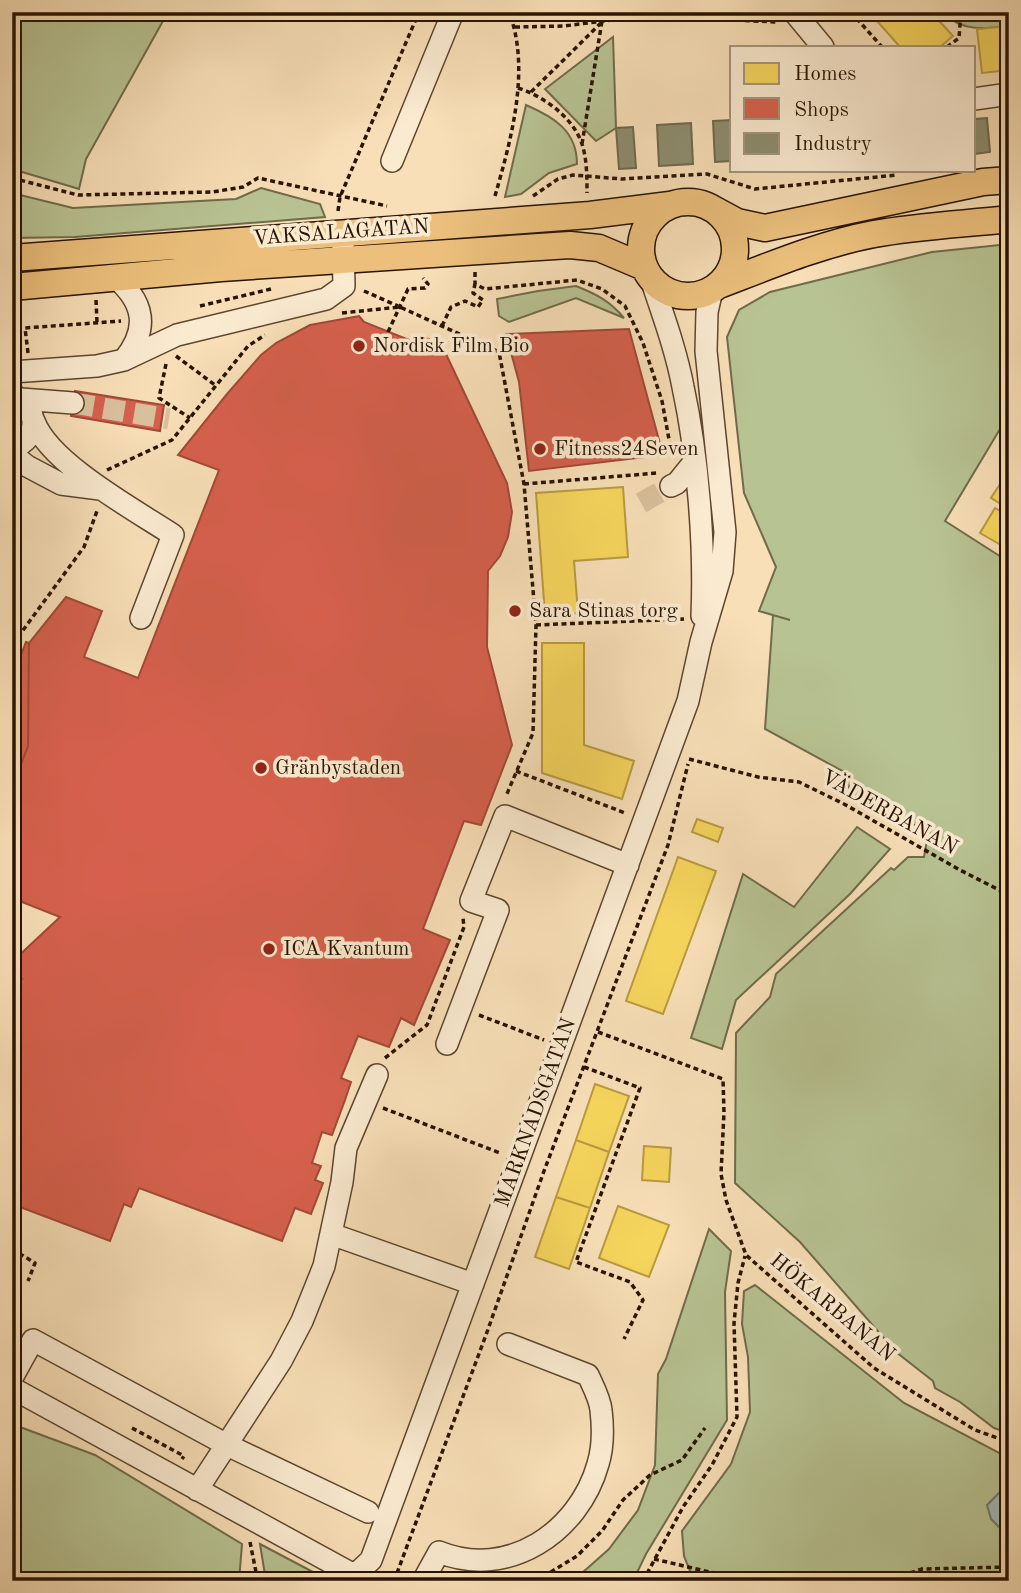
<svg xmlns="http://www.w3.org/2000/svg" width="1021" height="1593" font-family="'Old Standard TT',serif">
	<style>
		.green { fill: #b8c393; stroke: #706b4a; stroke-width: 2 }
		.water { fill: #a2bab9; stroke: #71776f; stroke-width: 2 }
		.homes { fill: #f6d55c; stroke: #b89b40; stroke-width: 2 }
		.shops { fill: #d6604d; stroke: #a24936; stroke-width: 2 }
		.industry { fill: #8c8c6e; stroke: #6e684d; stroke-width: 2 }
		.lines { fill: none; stroke-linecap: round; stroke-linejoin: round }
		.minor-tunnel { stroke: #d9c09c; stroke-width: 21; stroke-dasharray: 21 10; stroke-linecap: butt }
		.minor-casing { stroke: #5c462e; stroke-width: 24 }
		.major-casing { stroke: #281300; stroke-width: 29 }
		.path { stroke: #281300; stroke-width: 3.5; stroke-dasharray: 5 3.5; stroke-linecap: butt }
		.minor { stroke: #faead0; stroke-width: 21 }
		.major { stroke: #ecc07c; stroke-width: 26 }
		.poi-dot { fill: #8f2418; stroke: #faead0; stroke-width: 2.5 }
		.labels { text-anchor: middle; dominant-baseline: central; stroke-width: 7; stroke-linejoin: round; paint-order: stroke }
		.street-label { font-size: 21px; fill: #281300; stroke: #faead0 }
		.poi-label { font-size: 21px; fill: #281300; stroke: #faead0; text-anchor: start }
	</style>
	<rect width="100%" height="100%" fill="#f8dfb7"/>
	<filter id="stains"><feTurbulence type="fractalNoise" baseFrequency=".00286" numOctaves="4"/><feColorMatrix values="0 0 0 0 .2 0 0 0 0 .09 0 0 0 0 .02 0 0 0 .5 -.17"/></filter>
	<radialGradient id="worn" r=".72"><stop offset=".6" stop-color="#630" stop-opacity="0"/><stop offset="1" stop-color="#630" stop-opacity=".3"/></radialGradient>
	<path class="green" d="M12,12H168L86,159L79,189L12,169Z
		M943,12H1009V26C985,29 961,32 943,12Z
		M613,37L616,128L596,141L545,89Z
		M526,105C554,117 577,131 577,164L549,173L521,194L505,197Z
		M261,188L320,204L325,217L75,237L12,238V193L73,208L236,199Z
		M1009,244V414L945,521L1009,562V1433L994,1428L960,1402L935,1388L933,1381L896,1352L800,1242L735,1183L736,1033L770,997L776,974L891,868L894,870L908,857H924L927,840L932,834L850,792L846,773L765,729L773,615L790,620L759,611L776,567L744,493L727,337L739,310L770,292L932,252Z
		M576,286C596,294 610,301 624,318L576,298L509,322L499,316L497,299L538,291Z
		M857,827L890,849L850,894L736,1000L722,1049L691,1038L743,874L794,907Z
		M709,1229L731,1251L725,1292L727,1420L646,1554L633,1581H573L609,1549L638,1510L655,1465L658,1374L666,1359Z
		M755,1285L904,1403L1009,1458V1581H694L684,1556L682,1531L731,1464L750,1412L748,1357L742,1324L744,1291Z
		M12,1424L95,1455L242,1544L239,1581H12Z
		M260,1544L330,1581H266Z"/>
	<path class="water" d="M999,1493L1009,1496V1529L1002,1530L991,1519L987,1505Z"/>
	<path class="homes" d="M869,12H931L953,36L940,47H900Z
		M1009,26V70L982,73L977,29Z
		M1002,481L1009,485V509L991,498Z
		M623,487L628,557L574,561L578,613L545,615L536,493Z
		M995,508L1007,515L1003,522L1009,526V543L1006,548L980,533Z
		M542,643H584V745L634,761L622,799L542,773Z
		M697,819L723,828L718,842L692,832Z
		M678,857L716,871L663,1014L626,1001Z
		M595,1084L629,1096L609,1152L576,1140Z
		M576,1140L609,1152L590,1208L556,1197Z
		M644,1146L671,1148L669,1182L642,1180Z
		M556,1197L590,1208L569,1269L535,1257Z
		M618,1206L669,1225L649,1277L599,1258Z"/>
	<path class="shops" d="M359,316L364,322L414,342L421,338L429,339L445,352L507,483L512,512L508,537L500,556L488,571L487,647L512,745L481,825L464,821L423,929L450,940L414,1025L401,1018L389,1047L358,1036L341,1078L351,1082L345,1100L332,1135L322,1132L312,1163L321,1166L315,1180L323,1183L311,1214L295,1208L282,1241L139,1188L131,1207L124,1204L110,1241L12,1204V988L22,979L12,969V962L60,917L12,898V787L28,746L29,643L66,597L102,611L84,657L138,678L219,470L178,455L227,394L261,355L276,343L310,325Z
		M629,329L663,455L529,471L519,382L506,334Z
		M75,391L164,405L160,431L71,416Z
		M26,642L29,643L28,746L12,787V678Z"/>
	<path class="industry" d="M987,118L990,152L974,154V119Z
		M732,120V161L715,162L713,121Z
		M691,123L693,164L659,166L657,125Z
		M633,127L636,168L619,169L616,128Z"/>
	<g class="lines">
		<path class="minor-tunnel" d="M73,403L169,419
			M641,503L671,486"/>
		<defs>
			<path id="minor" d="M794,12L823,47
				M974,99L1009,94
				M392,161L453,12
				M115,277C145,303 149,329 124,360
				M651,279C663,315 676,350 683,387C698,456 705,545 702,616
				M12,372L97,366L124,360L177,335L326,299L344,286L343,245
				M12,395C39,405 41,439 12,448
				M21,399L73,403
				M34,421C49,463 135,510 173,535L141,618
				M12,454L27,466L61,484L100,489
				M671,486L677,483L694,462
				M447,1044L498,910L471,901L505,816L628,865
				M331,1234L473,1284
				M12,1378L33,1340L227,1445L368,1512
				M12,1388L365,1581
				M197,1490L281,1361L302,1321L324,1266L342,1182L346,1148L377,1075
				M354,1576L371,1560L688,701L701,642L722,571L725,532L706,351L707,312L712,290
				M423,1581L439,1552C508,1580 579,1532 598,1464C603,1448 603,1427 601,1410C600,1399 593,1386 588,1375L508,1344"/>
			<path id="major" d="M641 249a47 47 0 1 1 94 0a47 47 0 1 1-94 0Z
				M713,209L737,222L765,228L983,182L1009,180
				M12,258L590,215L670,205
				M719,285C769,266 821,244 874,234C918,226 964,224 1009,219
				M12,287L221,268L570,245L599,248L644,267"/>
		</defs>
		<use href="#minor" class="minor-casing"/>
		<use href="#major" class="major-casing"/>
		<path class="path" d="M851,12L882,47
			M643,16L778,22
			M515,27L564,26L643,16L649,12
			M947,47L959,38L961,12
			M518,88C543,96 573,117 582,144C587,159 587,178 587,193
			M531,92L601,23
			M582,144L602,21
			M12,178L78,195L212,192L243,187L258,178L387,206
			M495,196C511,140 531,69 509,12
			M533,196L558,179L573,175L622,179L707,174L755,189L897,175
			M338,211L340,197L419,12
			M475,272V284L485,289L577,280L602,289L625,306L643,343L662,401L672,456
			M364,291L398,306
			M96,300L97,322
			M200,306L271,289
			M342,313L400,307L499,352L524,484L536,625L533,733L506,796
			M442,326L451,307L465,301L478,307L483,300L473,293L475,284
			M388,332L408,289L425,288L428,284L423,278
			M28,353L25,328L121,321
			M176,356L215,385
			M166,364L159,398L190,418
			M107,470L172,440L248,346L265,335
			M524,484L657,473
			M536,625L684,619
			M12,653L18,637L84,547L97,511
			M689,759L758,777L799,782L844,804L960,870L1009,895
			M516,771L625,813
			M479,1015L544,1040
			M598,1032L723,1079L724,1112L721,1174L726,1200L746,1255L874,1368L975,1430L1009,1442
			M385,1058L427,1025L464,927L463,918
			M584,1067L640,1088L576,1262L630,1282L643,1300L624,1339
			M383,1108L500,1153
			M12,1249L35,1263L28,1281
			M132,1428L184,1456L182,1459
			M250,1542L257,1577L254,1581
			M654,1559L731,1577L761,1581
			M394,1581L486,1335L544,1171L668,845L688,764
			M536,1581L577,1556L602,1531L623,1500L650,1475L682,1460L705,1428
			M643,1581L683,1507L712,1465L737,1417L734,1323L738,1283L745,1256
			M886,1581L922,1569L1009,1567"/>
		<use href="#minor" class="minor"/>
		<use href="#major" class="major"/>
	</g>
	<g class="poi-dot">
		<circle cx="359" cy="346" r="7"/>
		<circle cx="540" cy="449" r="7"/>
		<circle cx="515" cy="611" r="7"/>
		<circle cx="261" cy="768" r="7"/>
		<circle cx="269" cy="949" r="7"/>
	</g>
	<g class="labels">
		<g class="street-label">
			<text transform="translate(341 233) rotate(-4)">VAKSALAGATAN</text>
			<text transform="translate(889 813) rotate(29)">VÄDERBANAN</text>
			<text transform="translate(536 1113) rotate(-70)">MARKNADSGATAN</text>
			<text transform="translate(832 1308) rotate(40)">HÖKARBANAN</text>
		</g>
		<g class="poi-label">
			<text x="373" y="346">Nordisk Film Bio</text>
			<text x="554" y="449">Fitness24Seven</text>
			<text x="529" y="611">Sara Stinas torg</text>
			<text x="275" y="768">Gränbystaden</text>
			<text x="283" y="949">ICA Kvantum</text>
		</g>
	</g>
	<rect width="1021" height="1593" fill="none" stroke="#f8dfb7" stroke-width="42"/>
	<rect x="14" y="14" width="993" height="1565" fill="none" stroke="#281300" stroke-width="3.5"/>
	<rect x="21" y="21" width="979" height="1551" fill="none" stroke="#281300" stroke-width="2"/>
	<rect x="730" y="46" width="245" height="126" fill="#faead0" stroke="#a6947d" stroke-width="2"/>
	<rect x="744" y="63" width="35" height="21" fill="#f6d55c" stroke="#a6947d" stroke-width="2"/>
	<text x="794" y="80" font-size="21" fill="#281300">Homes</text>
	<rect x="744" y="98" width="35" height="21" fill="#d6604d" stroke="#a6947d" stroke-width="2"/>
	<text x="794" y="116" font-size="21" fill="#281300">Shops</text>
	<rect x="744" y="133" width="35" height="21" fill="#8c8c6e" stroke="#a6947d" stroke-width="2"/>
	<text x="794" y="150" font-size="21" fill="#281300">Industry</text>
	<rect width="100%" height="100%" filter="url(#stains)"/>
	<rect width="100%" height="100%" fill="url(#worn)"/>
</svg>
